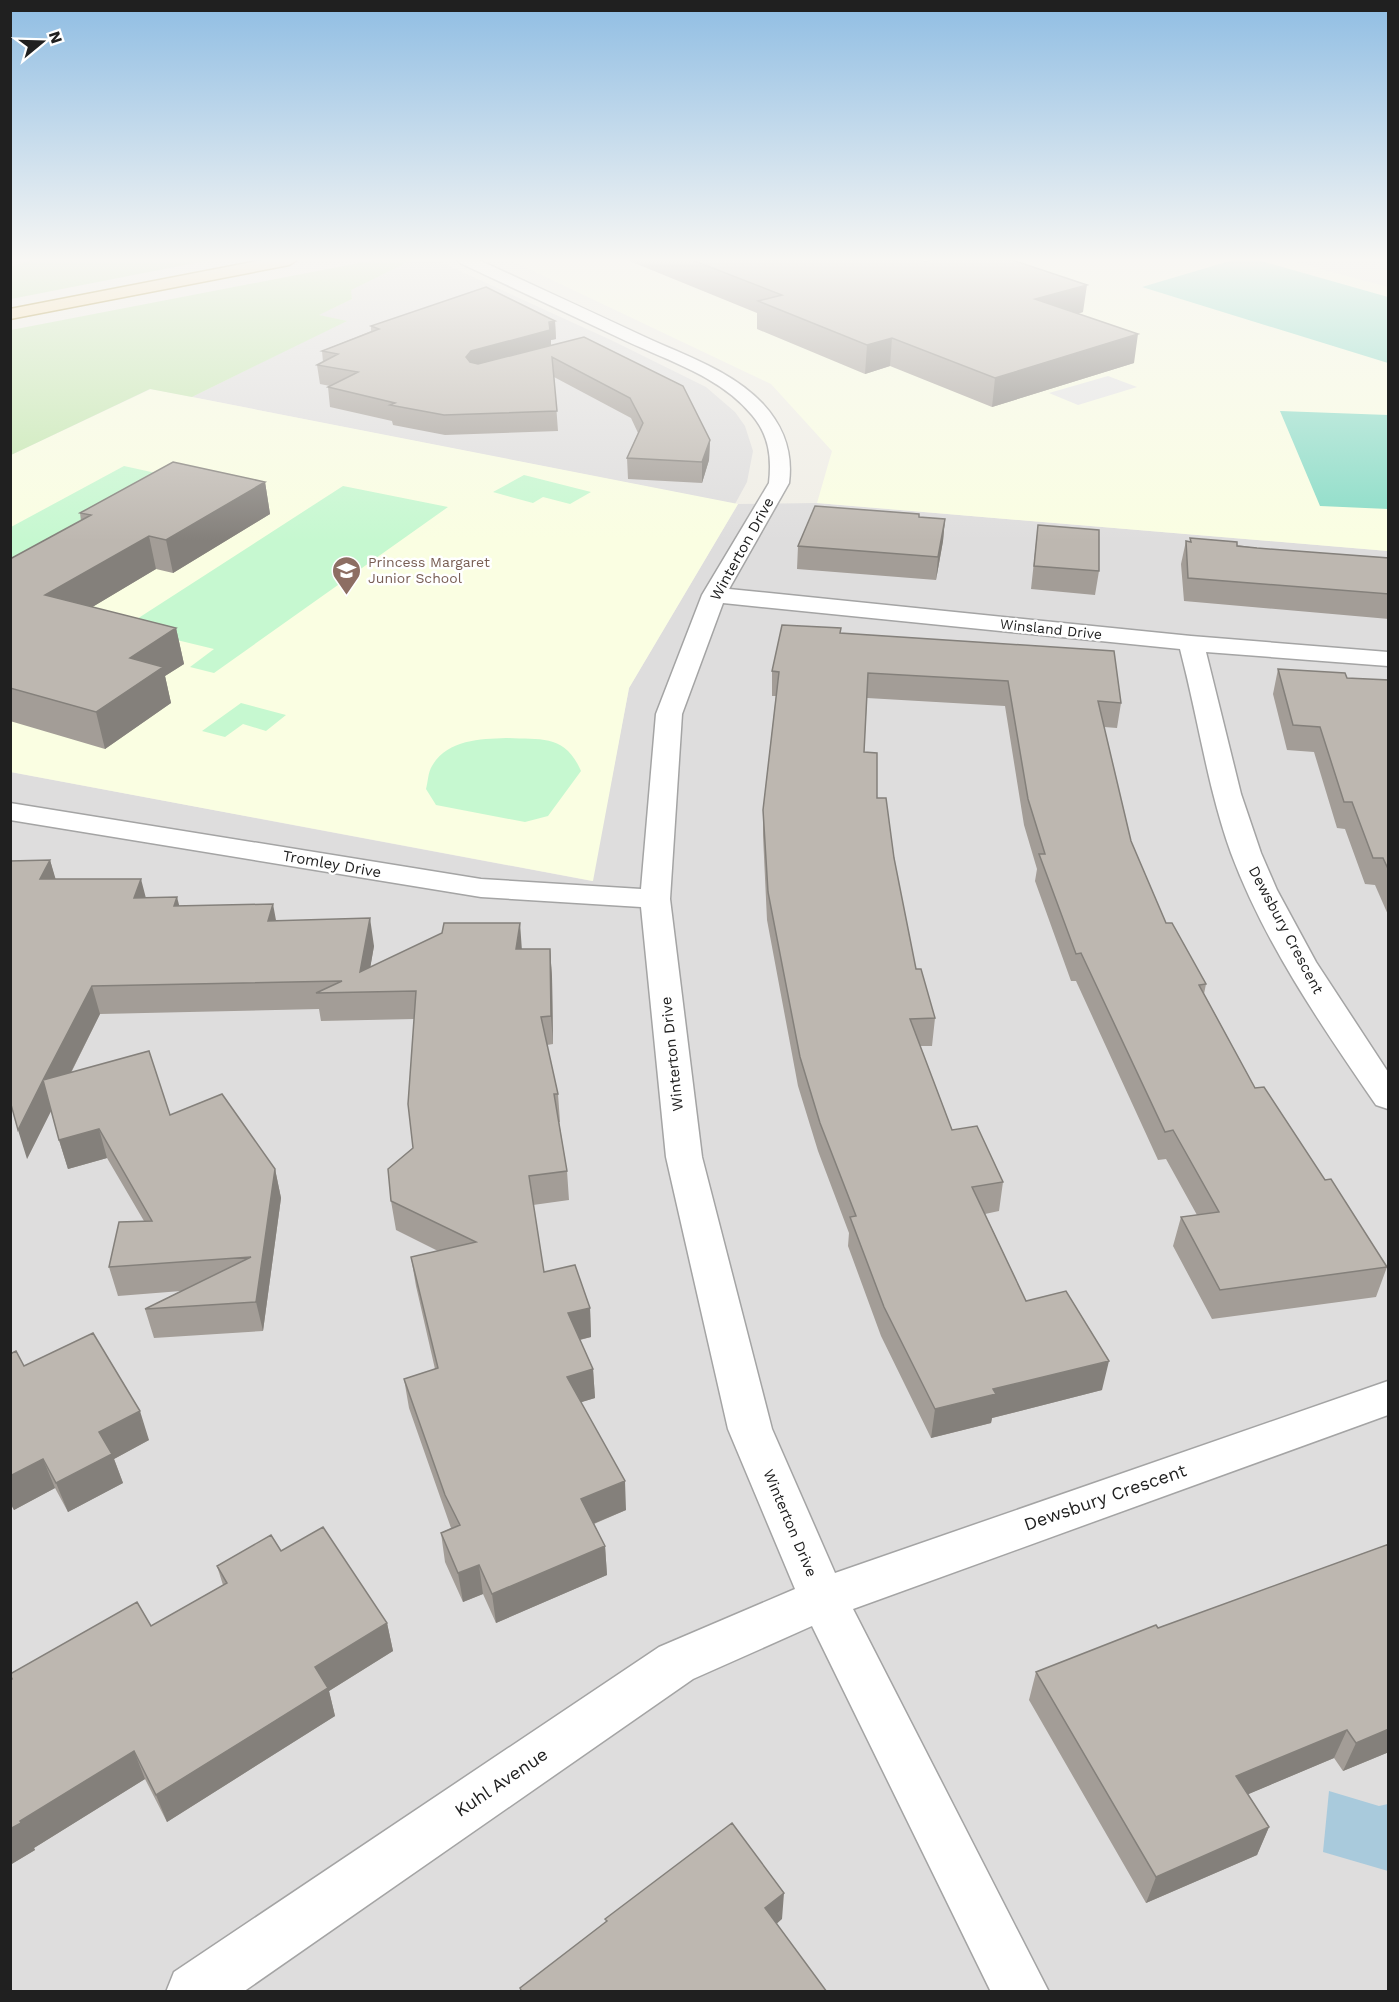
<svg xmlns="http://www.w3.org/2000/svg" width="1399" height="2002" font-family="'Work Sans',sans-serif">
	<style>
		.residential { fill: #dedddd }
		.education { fill: #fafee2 }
		.grass { fill: #c4e8af }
		.park { fill: #c6f8d0 }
		.pitch { fill: #88dcc6 }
		.parking { fill: #e4e4e4 }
		.water { fill: #a9cadc }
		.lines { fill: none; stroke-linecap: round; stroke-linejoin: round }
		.minor-casing { stroke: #a4a4a4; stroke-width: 3 }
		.major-casing { stroke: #967805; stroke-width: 3 }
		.minor { fill: #fff; fill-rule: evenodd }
		.major { fill: #f9dea3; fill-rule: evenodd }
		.wall { fill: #a39d97 }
		.shaded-wall { fill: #84807b }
		.building { fill: #bdb7b0; stroke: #84807b; stroke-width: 1.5 }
		.labels { text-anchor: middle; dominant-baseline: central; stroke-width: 5; stroke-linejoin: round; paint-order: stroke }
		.far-education-label { font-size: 14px; fill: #785e54; stroke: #fff; text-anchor: start }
		.far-street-label { font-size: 14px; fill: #202020; stroke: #fff }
		.street-label { font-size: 15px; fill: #202020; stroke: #fff }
		.near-street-label { font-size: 18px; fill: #202020; stroke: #fff }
	</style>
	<rect width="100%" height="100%" fill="#f0eee6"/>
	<path class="residential" d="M412,260H436L613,341L706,387L735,412L745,426L753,451L747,482L735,504L192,397L345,321L318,315L352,299L350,290Z
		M817,503L1388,551V1991H11L10,772L592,881L629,688L738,504Z"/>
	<path class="education" d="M510,260H1287L1388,287V551L817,503L832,451L771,384Z
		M151,389L738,504L629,688L593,881L11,772V455Z"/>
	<path class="grass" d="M30,260H210L11,299V267Z
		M374,260H412L351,290L352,299L319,315L347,321L192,397L150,389L11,455V330Z"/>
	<path class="park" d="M124,466L183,479L11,584V527Z
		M524,475L591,492L570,504L543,497L533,503L493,492Z
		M343,486L448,507L214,673L190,667L214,649L152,634L95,646Z
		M241,703L286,715L266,731L243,724L225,737L202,731Z
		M506,738C541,740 565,734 581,771L548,816L525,822L436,805L426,789C428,782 428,772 432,766C447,740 479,739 506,738Z"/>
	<path class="pitch" d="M1233,260H1258L1388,297V363L1142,287Z
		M1280,411L1388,415V509L1320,506Z"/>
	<path class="parking" d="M1108,376L1137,387L1078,405L1049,393Z"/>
	<path class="water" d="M1329,1791L1379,1806L1388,1804V1871L1323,1852Z"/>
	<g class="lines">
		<defs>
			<path id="minor" d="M458,260H479C534,286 590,311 645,337C686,356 732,371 763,404C784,427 793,452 789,483L729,589L1191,636L1388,652V666L1206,652L1241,794L1261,853L1277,890L1316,962L1388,1072V1109L1376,1105C1321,1025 1265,944 1231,853C1207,786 1198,717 1180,649L723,603L682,714L670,899L702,1157L772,1429L835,1573L1388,1381V1415L853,1609L1049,1992H991L812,1626L693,1679L243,1992H166L174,1972L659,1647L795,1589L728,1429L666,1157L641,907L481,897L10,820V803L481,879L641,889L656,714L702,595L769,483C772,457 769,435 752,415C721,377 669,361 626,341C571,315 516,289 460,263Z"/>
			<path id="major" d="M263,260H297L289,265L10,319V309Z"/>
		</defs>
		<use href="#minor" class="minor-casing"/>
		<use href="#major" class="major-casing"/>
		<use href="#minor" class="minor"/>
		<use href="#major" class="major"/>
	</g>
	<path class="wall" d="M627,260H921L1083,312L1077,314L1134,363L992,407L890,366L865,374L757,329V313Z
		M555,321L556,339L551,340V345L710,440L709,460L702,483L628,479L627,458L638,433L631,418L554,377L558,431L445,435L393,425L392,421L330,407L328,387L330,386L320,384L317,365L323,362L322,351L371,331V326Z
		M265,482L270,514L173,573L156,569L92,607L176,628L184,664L165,676L171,703L105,749L10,721V559L81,521L80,513Z
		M919,517L945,519L943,541L936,580L797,569L798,546Z
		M1038,525L1099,571L1095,595L1031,589Z
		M1190,538L1257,548L1389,558V619L1184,601L1181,564L1186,541L1190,542Z
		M841,634L1121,703L1117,728L1104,727L1131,841L1166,923L1206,984L1204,994L1255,1088L1325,1180L1387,1267L1376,1297L1212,1319L1173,1246L1181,1217L1197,1215L1166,1159L1158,1160L1076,981H1071L1035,881L1037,869L1024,825L1005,706L867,698L864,752L894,858L916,969L935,1018L932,1046H920L952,1130L1003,1182L999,1211L985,1214L1026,1301L1102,1390L992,1418L991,1423L931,1438L881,1336L848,1246L849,1233L818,1151L798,1086L767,920L763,836V810L776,696H772V671Z
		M1278,669L1347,678L1389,680V917L1375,885L1365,884L1345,829L1337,828L1314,752L1287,750L1273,694Z
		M50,860L55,879L146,898L179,906L276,920L374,946L370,968L522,949H550L552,977L553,1044L547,1045L558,1094L560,1122H559L567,1171L569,1200L533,1205L544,1272L590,1308L591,1337L580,1340L593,1369L595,1398L581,1402L626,1510L594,1524L605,1546L607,1575L496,1623L483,1594L463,1602L445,1562L441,1533L451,1528L409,1408L404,1379L435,1369L416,1286L411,1257L438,1251L396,1230L391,1201L413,1148L414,1019L321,1021L319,1009L100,1014L71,1073L170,1115L275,1169L281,1198L263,1331L154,1338L145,1309L181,1291L118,1296L109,1267L144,1221L107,1158L68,1169L59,1140L51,1111L27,1159Z
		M10,1354L24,1366L149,1440L114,1459L123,1483L68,1512L55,1488L14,1510L10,1503Z
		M1389,1544V1752L1343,1771L1334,1758L1248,1794L1269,1827L1257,1855L1146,1903L1029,1700L1036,1672L1158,1628Z
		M281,1551L387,1623L393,1651L329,1691L335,1716L167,1822L145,1779L34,1848L35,1850L10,1865L151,1626L223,1585L217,1566Z"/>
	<path class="shaded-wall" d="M1087,285L1083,312L1032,327L1035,299Z
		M555,321L556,339L551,340V349L472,370L466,357L471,351Z
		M1138,334L1134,363L992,407L995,378Z
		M892,338L890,366L865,374L867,345Z
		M710,440L709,460L702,483V462Z
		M265,482L270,514L173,573L166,540Z
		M945,519L943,541L936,580L938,557Z
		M149,536L156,569L54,630L45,595Z
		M176,628L184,664L165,676L171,703L105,749L96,712L130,658Z
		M50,860L58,887L40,879Z
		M141,879L148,906L134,898Z
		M177,897L184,924L174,906Z
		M273,904L278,931L268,921Z
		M370,918L374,946L366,992L360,972Z
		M520,923L522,951L516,949Z
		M550,949L552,977L553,1044L551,1016Z
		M92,986L100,1014L53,1108L43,1080Z
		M43,1080L52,1109L27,1159L18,1130Z
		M99,1129L107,1158L68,1169L59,1140Z
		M275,1169L281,1198L263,1331L256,1302Z
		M590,1308L591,1337L570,1342L568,1313Z
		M1109,1361L1102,1390L992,1418L991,1423L931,1438L935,1409L993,1389Z
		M593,1369L595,1398L569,1406L567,1377Z
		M140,1411L149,1440L114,1459L123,1483L68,1512L56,1483L99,1432Z
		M43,1459L55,1488L14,1510L10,1502V1476Z
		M625,1481L626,1510L583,1528L581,1499Z
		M605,1546L607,1575L496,1623L492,1594Z
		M479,1565L483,1594L463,1602L458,1573Z
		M387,1623L393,1651L329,1691L335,1716L167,1822L156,1795L315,1667Z
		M1389,1729V1752L1343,1771L1356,1743Z
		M1347,1730L1334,1758L1225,1804L1236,1776Z
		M134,1751L145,1779L34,1848L35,1850L10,1865V1829L20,1821Z
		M1269,1827L1257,1855L1146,1903L1156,1877Z
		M784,1893L782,1919L764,1935L765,1908Z"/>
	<path class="building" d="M692,260H921L925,262L930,260H1012L1087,285L1035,299L1138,334L995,378L892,338L867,345L758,301L782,295Z
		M486,287L555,321L549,322L550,330L471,351L466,357L470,362L478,364L584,337L683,386L710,440L702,462L627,458L643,423L630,398L552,357L557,411L444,415L390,405L395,403L328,387L358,372L317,365L338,354L322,351L379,329L371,326Z
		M173,462L265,482L166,540L149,536L45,595L176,628L130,658L163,667L96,712L10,688V559L91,515L80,513Z
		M815,506L919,514V517L945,519L938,557L798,546Z
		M1038,525L1099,530V571L1034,566Z
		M1190,538L1237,542V546L1257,548L1389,558V594L1188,578L1186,541L1191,542Z
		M782,625L841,628L840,633L1114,651L1121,703L1098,701L1131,841L1166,923H1172L1206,984L1199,985L1255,1088L1264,1087L1325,1180L1331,1179L1387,1267L1220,1290L1181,1217L1219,1212L1173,1130L1165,1132L1081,953L1076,954L1039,854H1045L1028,799L1008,681L868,673L864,752L877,753V798H886L894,858L916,969H921L935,1018L910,1019L952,1130L977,1126L1003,1182L972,1187L1026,1301L1066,1291L1109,1361L993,1389L996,1394L935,1409L884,1307L850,1217L856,1216L820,1123L800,1057L768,892L763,810L779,672L772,671Z
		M1278,669L1345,673L1347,678L1389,680V871L1383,858H1373L1352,802H1344L1320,727L1293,725Z
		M50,860L40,879H141L134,898L177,897L174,906L273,904L268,921L370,918L360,972L442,933L444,923H520L516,949H550L551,1016L541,1017L558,1094H554L567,1171L529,1176L544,1272L575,1265L590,1308L568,1313L593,1369L567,1377L625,1481L581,1499L605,1546L492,1594L479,1565L458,1573L441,1533L460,1525L445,1495L404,1379L438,1368L411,1257L476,1242L391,1201L388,1169L413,1148L408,1104L416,991L316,993L342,981L92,986L43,1080L149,1051L170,1115L222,1094L275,1169L256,1302L145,1309L251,1257L109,1267L119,1222L152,1221L99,1129L59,1140L43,1080L18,1130L10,1101V861Z
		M93,1333L140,1411L99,1432L112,1454L56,1483L43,1459L10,1476V1354L16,1351L24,1366Z
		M323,1527L387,1623L315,1667L328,1688L156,1795L134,1751L20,1821L21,1823L10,1829V1680L12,1679L10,1674L137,1602L151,1626L227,1583L217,1566L271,1535L281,1551Z
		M1389,1544V1729L1356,1743L1347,1730L1236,1776L1269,1827L1156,1877L1036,1672L1156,1625L1158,1628Z
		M732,1823L784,1893L765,1908L827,1992H522L520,1988L607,1921L605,1919Z"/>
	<linearGradient id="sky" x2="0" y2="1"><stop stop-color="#8fbde3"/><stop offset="0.48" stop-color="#f8f7f4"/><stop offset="1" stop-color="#f8f7f4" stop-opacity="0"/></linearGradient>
	<rect width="1399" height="541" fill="url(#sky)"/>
	<defs>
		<symbol id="school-pin" viewBox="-11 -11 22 30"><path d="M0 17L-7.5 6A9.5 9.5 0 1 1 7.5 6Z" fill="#8d6e63" stroke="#fff"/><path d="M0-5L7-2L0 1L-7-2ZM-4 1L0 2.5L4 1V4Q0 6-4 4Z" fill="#fff"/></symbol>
	</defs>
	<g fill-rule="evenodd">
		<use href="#school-pin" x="330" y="554" width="33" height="45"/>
	</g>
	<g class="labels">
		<g class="far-education-label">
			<text x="368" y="562">Princess Margaret<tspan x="368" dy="16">Junior School</tspan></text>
		</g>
		<g class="far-street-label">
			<text transform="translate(1051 629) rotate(6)">Winsland Drive</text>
		</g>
		<g class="street-label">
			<text transform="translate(742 549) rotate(-61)">Winterton Drive</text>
			<text transform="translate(332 864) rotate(10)">Tromley Drive</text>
			<text transform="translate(1286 930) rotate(62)">Dewsbury Crescent</text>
			<text transform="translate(672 1054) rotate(-96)">Winterton Drive</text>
			<text transform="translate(790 1523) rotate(67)">Winterton Drive</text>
		</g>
		<g class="near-street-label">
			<text transform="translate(1105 1497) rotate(-19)">Dewsbury Crescent</text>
			<text transform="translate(501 1782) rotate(-34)">Kuhl Avenue</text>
		</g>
	</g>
	<rect width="1399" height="2002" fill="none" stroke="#202020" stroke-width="24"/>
	<g transform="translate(42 42) rotate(71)" stroke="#ffffff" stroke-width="4.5" paint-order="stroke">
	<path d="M0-4.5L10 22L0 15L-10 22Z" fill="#202020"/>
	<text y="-9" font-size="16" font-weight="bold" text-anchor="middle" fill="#202020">N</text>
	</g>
</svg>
